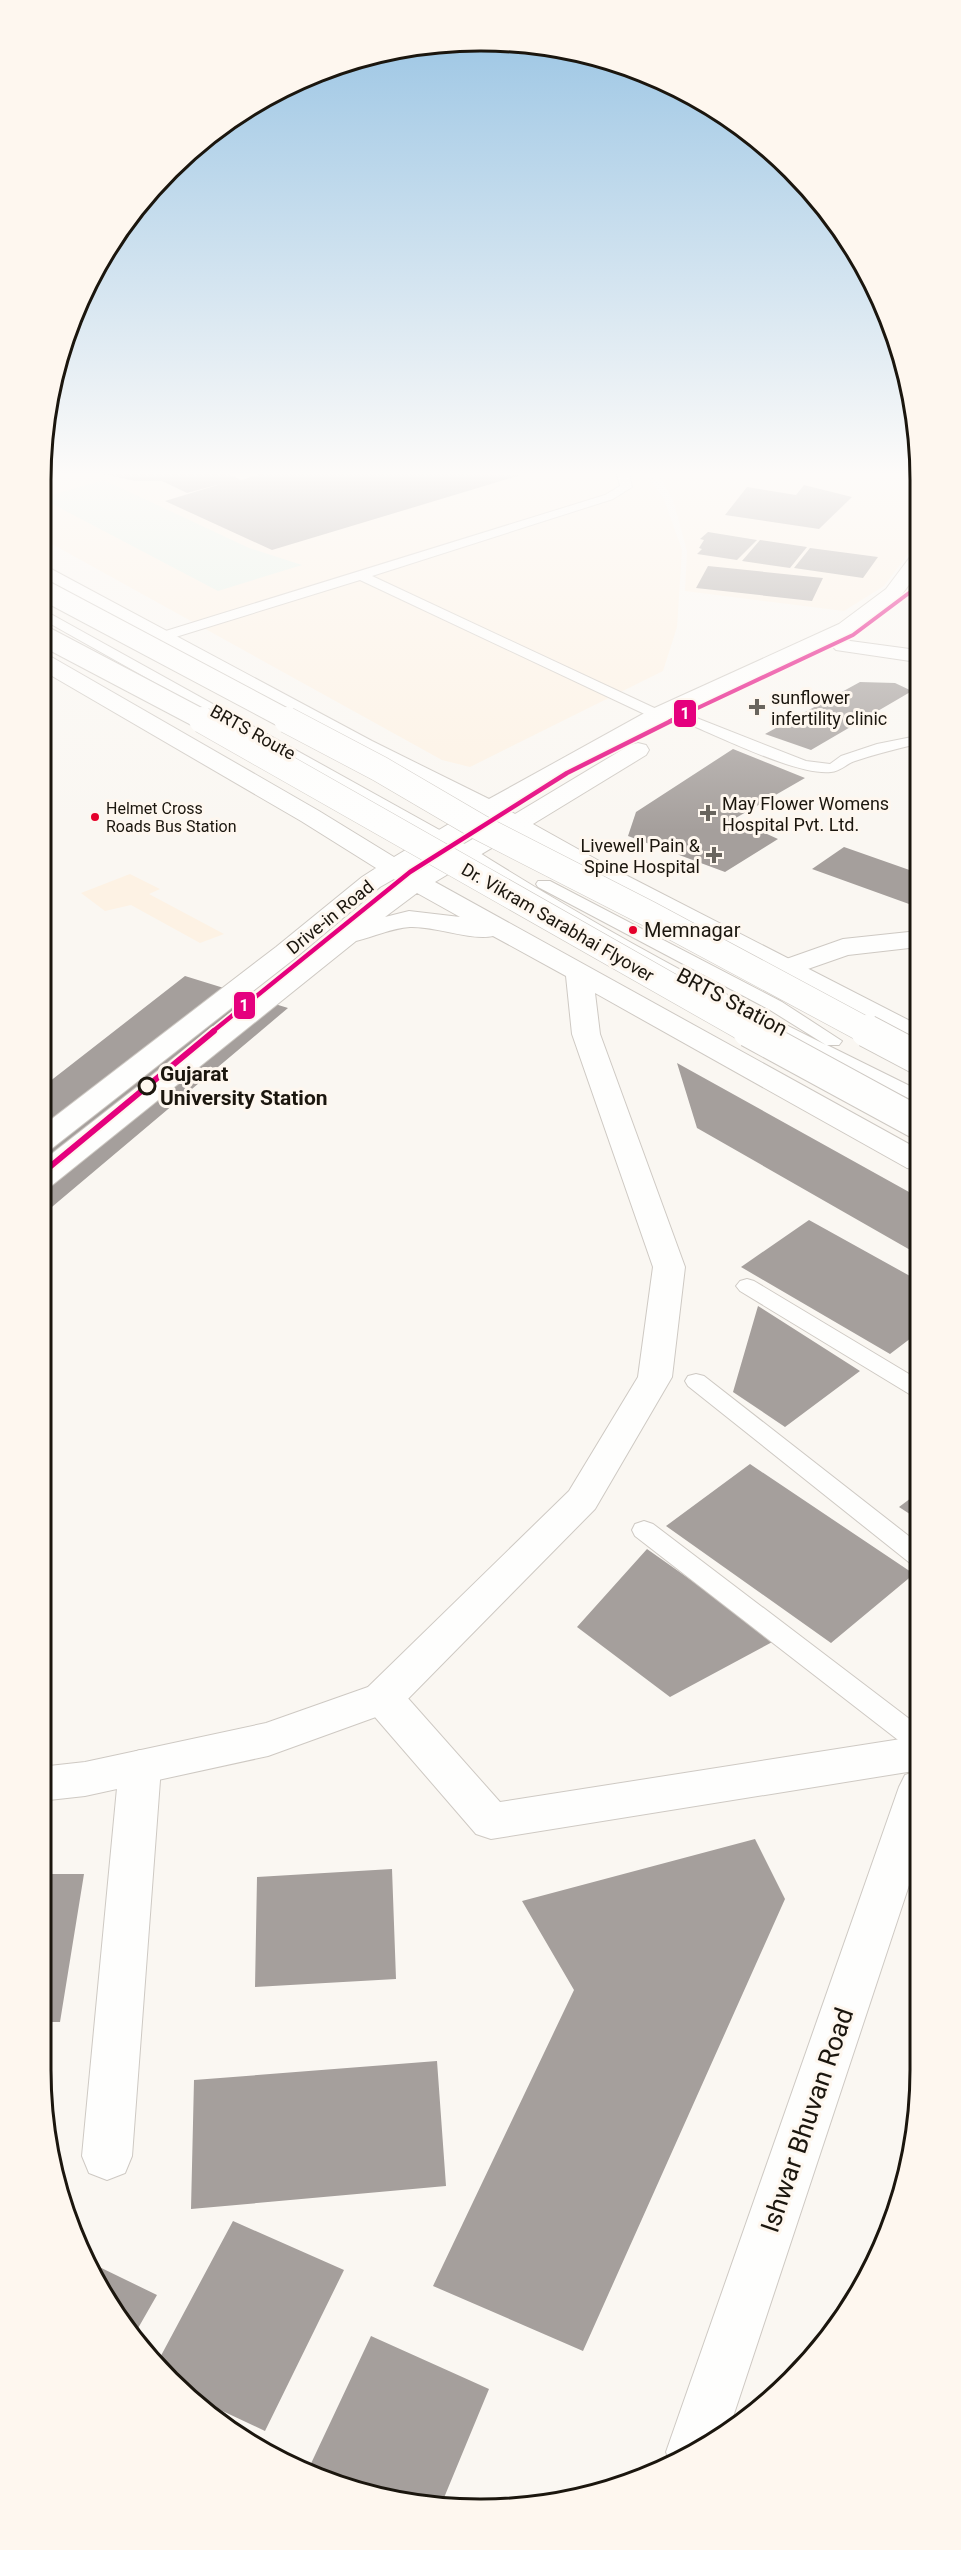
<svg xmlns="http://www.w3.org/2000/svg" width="961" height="2550" font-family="Roboto,sans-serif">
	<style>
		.built { fill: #fdf2e4 }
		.green { fill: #e5f2e8 }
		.building { fill: #a59f9c }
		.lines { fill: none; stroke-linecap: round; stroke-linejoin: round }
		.lane-casing { stroke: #cec9c3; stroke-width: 2 }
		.street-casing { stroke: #cec9c3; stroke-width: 2 }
		.secondary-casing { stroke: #cec9c3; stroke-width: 2 }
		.lane { fill: #fefefd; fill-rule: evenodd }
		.street { fill: #fefefd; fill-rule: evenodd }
		.secondary { fill: #fefefd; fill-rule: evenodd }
		.primary-bridge-far2-casing { stroke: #cec9c3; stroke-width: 22; stroke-linecap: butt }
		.primary-bridge-far1-casing { stroke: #cec9c3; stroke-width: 27; stroke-linecap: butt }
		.primary-bridge-casing { stroke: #cec9c3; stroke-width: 34; stroke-linecap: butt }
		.primary-bridge-far2 { stroke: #fefefd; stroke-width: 20 }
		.primary-bridge-far1 { stroke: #fefefd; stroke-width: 26 }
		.primary-bridge { stroke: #fefefd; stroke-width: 32 }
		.metro-1-far2-casing { stroke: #fef7ef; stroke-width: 7 }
		.metro-1-far1-casing { stroke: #fef7ef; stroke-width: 8 }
		.metro-1-casing { stroke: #fef7ef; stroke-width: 10 }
		.metro-1-far2 { stroke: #e5007d; stroke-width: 4 }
		.metro-1-far1 { stroke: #e5007d; stroke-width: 4.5 }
		.metro-1 { stroke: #e5007d; stroke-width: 6 }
		.poi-dot { fill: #69655e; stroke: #fef7ef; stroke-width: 2 }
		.bus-dot { fill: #e4002b; stroke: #fef7ef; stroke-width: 2 }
		.stop-dot { fill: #fef7ef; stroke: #1b160e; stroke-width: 3 }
		.labels { text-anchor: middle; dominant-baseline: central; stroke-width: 6; stroke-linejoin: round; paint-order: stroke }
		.far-bus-label { font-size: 16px; fill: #1b160e; stroke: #fef7ef; text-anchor: start }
		.far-poi-label { font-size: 18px; fill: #1b160e; stroke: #fef7ef; text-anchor: start }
		.far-street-label { font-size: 18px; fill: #1b160e; stroke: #fef7ef }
		.bus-label { font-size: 20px; fill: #1b160e; stroke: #fef7ef; text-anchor: start }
		.street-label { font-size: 21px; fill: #1b160e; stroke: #fef7ef }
		.stop-label { font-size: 21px; font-weight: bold; fill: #1b160e; stroke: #fef7ef; text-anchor: start }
		.near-street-label { font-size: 26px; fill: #1b160e; stroke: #fef7ef }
		.rim { fill: none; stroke: #1b160e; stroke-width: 3 }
		.line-badge { stroke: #fef7ef; stroke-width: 2 }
		.badge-label { font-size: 16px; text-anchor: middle; font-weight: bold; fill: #fff }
	</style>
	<rect width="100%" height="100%" fill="#faf7f2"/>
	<path class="built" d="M41,474H646L664,499L682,550L677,627L663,671L470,767L442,760L41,538Z
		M658,474H917V542L884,586L844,611L685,591L687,551L673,500Z
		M130,874L160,889L149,894L224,934L200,943L131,905L105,911L81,893Z"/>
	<path class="green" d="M104,480L249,548L302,565L218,591L41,498Z"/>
	<path class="building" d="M103,474H229L241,480L260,474L521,475L272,550L165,501L224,483L187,493L162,481H135Z
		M804,485L852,497L819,529L725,515L747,487L796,495Z
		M708,532L757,540L737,560L697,554L702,549L699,548L704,540L700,539Z
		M760,540L807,547L790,568L742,561Z
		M810,548L878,557L863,578L794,568Z
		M708,566L823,578L812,601L696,588Z
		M860,682L895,683L912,691L811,750L765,734Z
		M733,749L805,778L734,819L778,839L725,872L628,836L636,812Z
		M844,847L918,873V898L909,904L812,869Z
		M185,976L288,1008L40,1217V1089Z
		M677,1063L918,1197L919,1255L697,1128Z
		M809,1220L919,1281V1332L890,1354L741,1267Z
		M758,1306L860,1371L785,1427L733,1392Z
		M750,1464L914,1574L831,1643L666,1526Z
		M919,1492V1520L899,1507Z
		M647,1549L776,1640L670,1697L577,1627Z
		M755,1839L785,1899L583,2351L433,2286L574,1990L522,1901Z
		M392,1869L396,1979L255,1987L257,1877Z
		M40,1874H84L60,2022H40Z
		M437,2061L446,2186L191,2209L194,2080Z
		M233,2221L344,2270L265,2431L199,2400L156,2365Z
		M87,2261L157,2295L133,2337L99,2289Z
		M371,2336L489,2389L441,2505L423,2506L339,2486L307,2472Z"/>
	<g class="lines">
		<defs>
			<path id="lane" d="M617,474H629L632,487L613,499L372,576L663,712L665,715L663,718H653L360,580L166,640L161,641L154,637L156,634L605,495L620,486Z
				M40,608L472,848C585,920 705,985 826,1045L770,1010L538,887L536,884L538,881H550L782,1002L842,1041L839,1045H827L918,1090V1103L748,1020L529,898L460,854L40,618Z
				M689,715L806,761L830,764L841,756L877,744L917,736V744C896,749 876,754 855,761C846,764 841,771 831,772C798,776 718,736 684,722L682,719L684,716Z
				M747,1279L754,1281L919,1380V1397L911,1395L740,1291L736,1286L740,1281Z
				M696,1374L704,1376L919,1544V1566L910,1563L688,1386L685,1381L688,1376Z
				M644,1521L653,1524L920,1727V1753L911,1750L635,1536L632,1530L635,1524Z"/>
			<path id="street" d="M843,640L917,650V662L836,650L832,646L836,642Z
				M918,931V947L848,955L785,977L775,975L771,969L775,963L843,939Z
				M383,1682L398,1687L500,1802L920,1736V1770L491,1839L476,1834L368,1709L362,1698L368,1687Z
				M140,1750L155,1755L161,1767L132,2156L125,2173L107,2180L89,2173L82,2156L119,1767L125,1755Z"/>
			<path id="secondary" d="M917,555V574L900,597L853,632L666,720L507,809L515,814L630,745L638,743L646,745L649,750L646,755L533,824L610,867L918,1025V1045L908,1042L592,877L515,834L435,882L918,1149V1170L907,1168L595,993L600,1034L685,1267L672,1377L595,1509L398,1709L268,1756L85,1796L40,1801V1767L85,1762L266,1723L368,1687L569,1491L638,1377L653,1267L572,1034L566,976L493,936C472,941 435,926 410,927C392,928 373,937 356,941L51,1186L40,1188V1163L399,882L394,879L380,887L294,959L51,1149L40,1152V1128L276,947L362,877L376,868L301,821L40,669V654L48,655L319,811L394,857L472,810C326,736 182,659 40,577V563L372,741L489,799L650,710L839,624L886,589L910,557ZM490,819L498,824L417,872L411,868ZM417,893L460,917L409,911L385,917Z
				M920,1770V1852L728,2432L671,2464L666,2452L899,1787L905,1775Z"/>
		</defs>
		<use href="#lane" class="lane-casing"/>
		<use href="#street" class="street-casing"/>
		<use href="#secondary" class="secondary-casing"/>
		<use href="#lane" class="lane"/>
		<use href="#street" class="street"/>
		<use href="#secondary" class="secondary"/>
		<defs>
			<path id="primary-bridge-far2" d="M40,588L290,721
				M40,634L205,721"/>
			<path id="primary-bridge-far1" d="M202,720L751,1032
				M287,720L380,769L479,827L649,914L869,1032"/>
			<path id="primary-bridge" d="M749,1031L918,1123
				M867,1031L918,1058"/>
		</defs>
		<use href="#primary-bridge-far2" class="primary-bridge-far2-casing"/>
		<use href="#primary-bridge-far1" class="primary-bridge-far1-casing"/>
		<use href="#primary-bridge" class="primary-bridge-casing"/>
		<use href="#primary-bridge-far2" class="primary-bridge-far2"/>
		<use href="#primary-bridge-far1" class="primary-bridge-far1"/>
		<use href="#primary-bridge" class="primary-bridge"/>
		<defs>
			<path id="metro-1-far2" d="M670,721L853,635L917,587"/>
			<path id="metro-1-far1" d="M212,1032L410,872L567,773L673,720"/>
			<path id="metro-1" d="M40,1175L214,1031"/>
		</defs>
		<use href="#metro-1-far2" class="metro-1-far2-casing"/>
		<use href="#metro-1-far1" class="metro-1-far1-casing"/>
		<use href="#metro-1" class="metro-1-casing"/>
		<use href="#metro-1-far2" class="metro-1-far2"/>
		<use href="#metro-1-far1" class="metro-1-far1"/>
		<use href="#metro-1" class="metro-1"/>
	</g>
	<linearGradient id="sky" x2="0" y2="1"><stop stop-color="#97c3e3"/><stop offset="0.57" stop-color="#fdfbf9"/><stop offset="1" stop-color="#fdfbf9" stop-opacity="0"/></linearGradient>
	<rect width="961" height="831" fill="url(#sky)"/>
	<g class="poi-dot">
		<path d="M754 698h6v6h6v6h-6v6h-6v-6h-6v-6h6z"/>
		<path d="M705 804h6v6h6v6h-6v6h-6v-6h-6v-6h6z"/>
		<path d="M711 846h6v6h6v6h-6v6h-6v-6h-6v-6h6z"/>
	</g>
	<g class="bus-dot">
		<circle cx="95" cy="817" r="5"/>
		<circle cx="633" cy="930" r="5"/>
	</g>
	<circle class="stop-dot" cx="147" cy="1086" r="8"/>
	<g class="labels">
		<g class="far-bus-label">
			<text x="106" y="808">Helmet Cross<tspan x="106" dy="18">Roads Bus Station</tspan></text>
		</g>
		<g class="far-poi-label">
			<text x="771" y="697">sunflower<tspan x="771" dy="21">infertility clinic</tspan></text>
			<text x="722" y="803">May Flower Womens<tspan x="722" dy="21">Hospital Pvt. Ltd.</tspan></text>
			<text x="700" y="845" text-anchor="end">Livewell Pain &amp;<tspan x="700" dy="21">Spine Hospital</tspan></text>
		</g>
		<g class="far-street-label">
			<text transform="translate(253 732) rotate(29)">BRTS Route</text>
			<text transform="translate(330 917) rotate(-39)">Drive-in Road</text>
			<text transform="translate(558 922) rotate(30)">Dr. Vikram Sarabhai Flyover</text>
		</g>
		<g class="bus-label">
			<text x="644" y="930">Memnagar</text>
		</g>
		<g class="street-label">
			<text transform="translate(732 1002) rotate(28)">BRTS Station</text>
		</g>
		<g class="stop-label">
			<text x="160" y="1074">Gujarat<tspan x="160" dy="24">University Station</tspan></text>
		</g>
		<g class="near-street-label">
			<text transform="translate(807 2120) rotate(-71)">Ishwar Bhuvan Road</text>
		</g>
	</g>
	<path d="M0 0H961V2550H0ZM480 51H481A429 429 0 0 1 910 480V2070A429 429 0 0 1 481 2499H480A429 429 0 0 1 51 2070V480A429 429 0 0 1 480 51Z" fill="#fef7ef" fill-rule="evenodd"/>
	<path class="rim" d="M480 51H481A429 429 0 0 1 910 480V2070A429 429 0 0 1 481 2499H480A429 429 0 0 1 51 2070V480A429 429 0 0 1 480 51Z"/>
	<g class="line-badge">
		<rect x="673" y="699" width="24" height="29" rx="6" fill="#e5007d"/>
		<rect x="233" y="991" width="23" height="29" rx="6" fill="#e5007d"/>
	</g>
	<g class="badge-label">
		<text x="685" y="719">1</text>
		<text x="244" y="1011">1</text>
	</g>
</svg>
